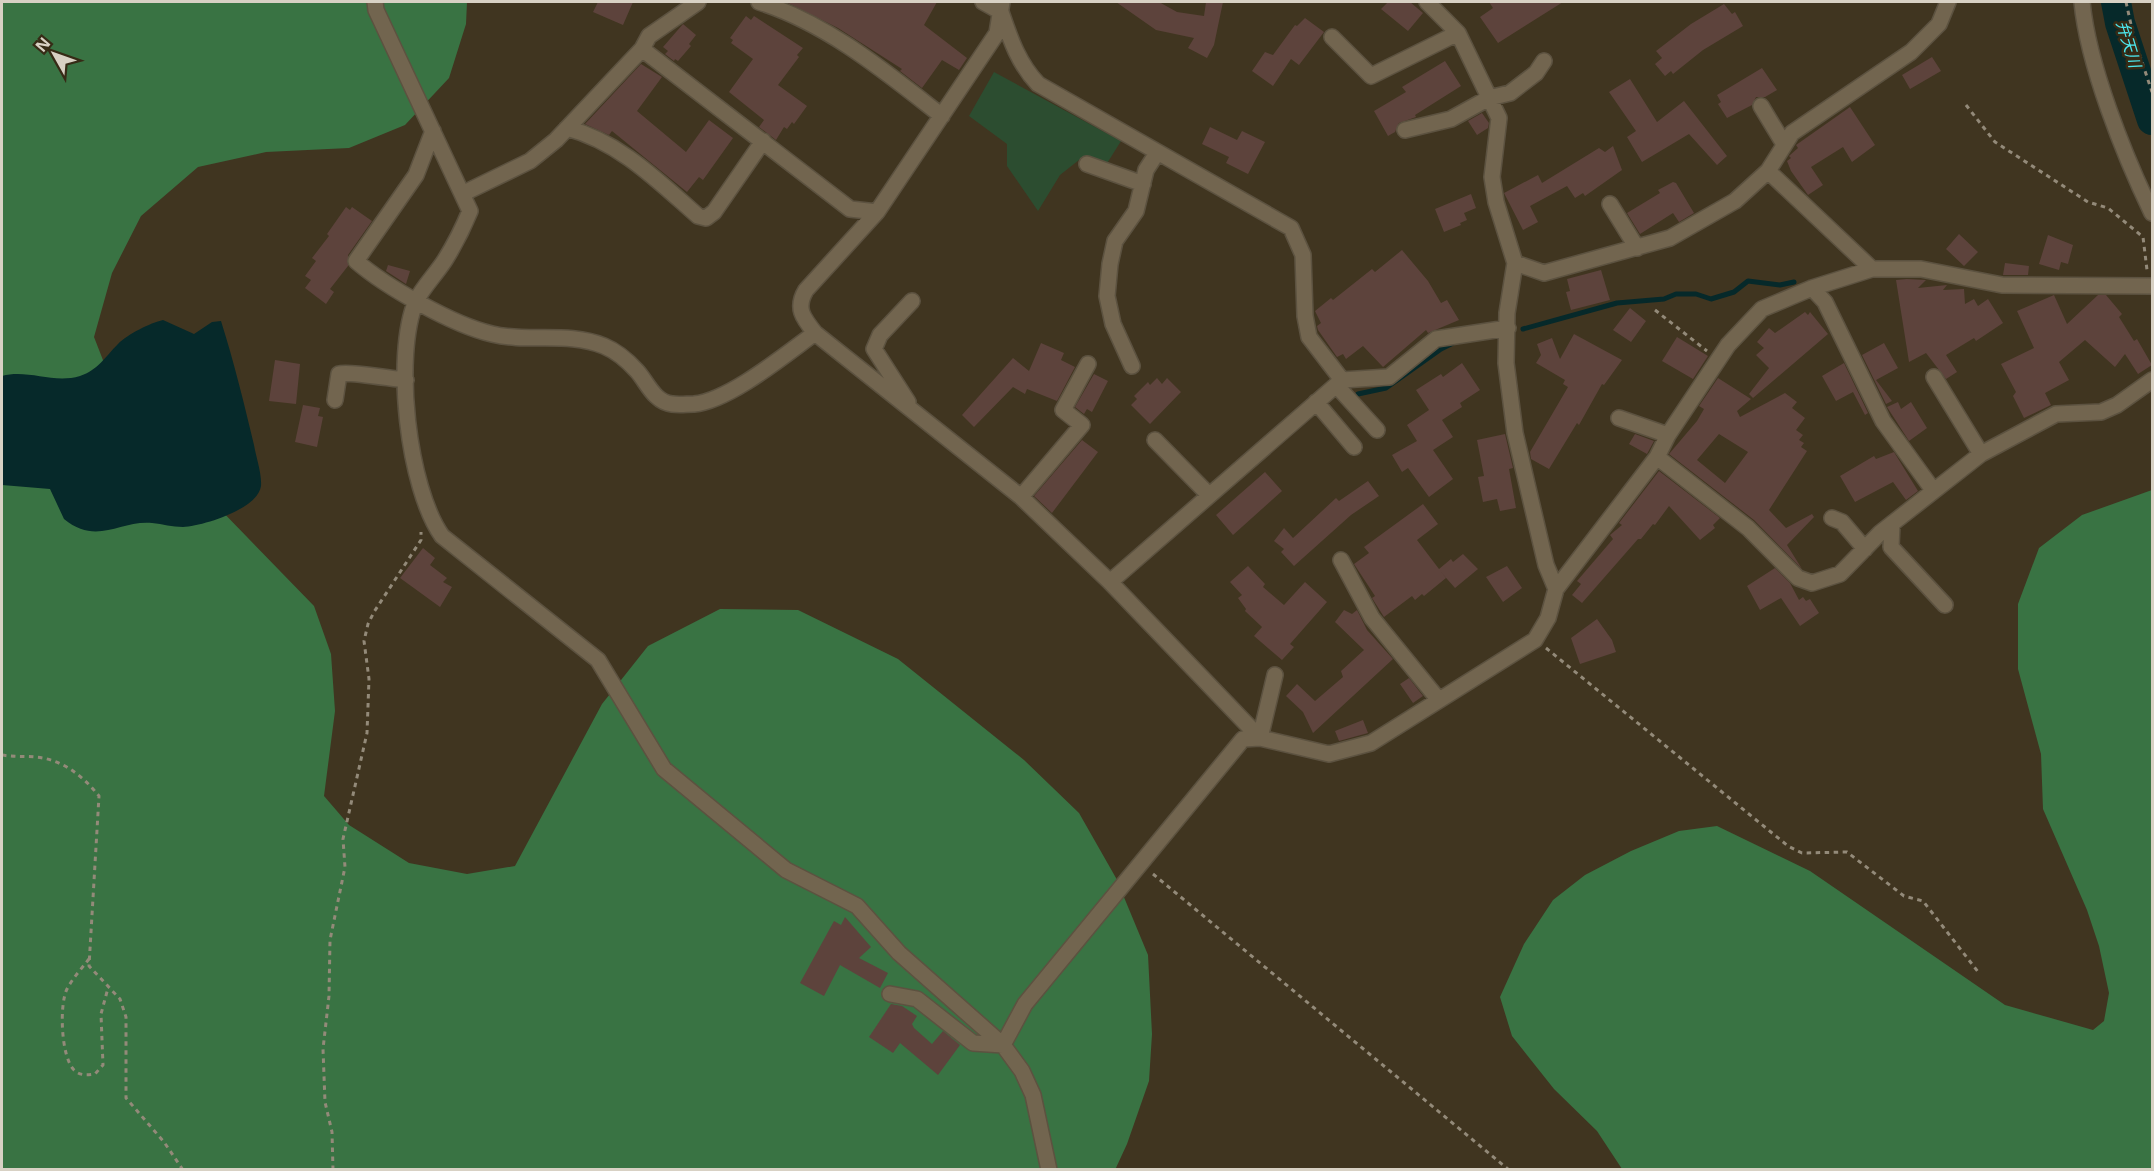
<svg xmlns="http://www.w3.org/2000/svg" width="2154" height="1171" font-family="'Open Sans','Noto Sans JP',sans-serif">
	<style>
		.green { fill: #2c4d30 }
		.forest { fill: #397343 }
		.water { fill: #06292a }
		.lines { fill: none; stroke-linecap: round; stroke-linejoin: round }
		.stream { stroke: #06292a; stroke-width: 5 }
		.river { stroke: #06292a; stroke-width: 30 }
		.building { fill: #5d433c; fill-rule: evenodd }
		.street-casing { stroke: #5c5240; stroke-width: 18 }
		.path { stroke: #938a79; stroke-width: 3; stroke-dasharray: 4.5 4.5; stroke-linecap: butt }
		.street { stroke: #72654f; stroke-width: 15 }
		.labels { text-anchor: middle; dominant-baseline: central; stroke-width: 5; stroke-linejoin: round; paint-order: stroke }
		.water-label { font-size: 16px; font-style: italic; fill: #4ce8ef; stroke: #362b16 }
	</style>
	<rect width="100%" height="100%" fill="#403520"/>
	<path class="green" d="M994,72L1121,141L1106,165L1084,156L1060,175L1038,211L1007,166V144L969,116Z"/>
	<path class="forest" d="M2,2H467L466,24L449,78L405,125L349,148L266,152L198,167L141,216L112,273L94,337L115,391L215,504L314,606L331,654L335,711L324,796L349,825L409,863L467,874L515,866L602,704L648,646L720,609L798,610L898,659L1024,760L1079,813L1116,878L1148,955L1152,1034L1149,1081L1127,1144L1115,1170H2Z
		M2152,490V1169H1622L1597,1131L1554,1089L1512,1036L1500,997L1524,944L1553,900L1585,875L1631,851L1679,831L1717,826L1810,871L2005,1005L2093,1030L2104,1021L2109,993L2099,946L2087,910L2043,809L2041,754L2018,669V604L2039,548L2082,515Z"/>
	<path class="water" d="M163,320L194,334L212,322L221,321C234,362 244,403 254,445C256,457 262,474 261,486C258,509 203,526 183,527C172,527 163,524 152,523C120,520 97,546 64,519L50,489L2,485V376C28,369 53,384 80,376C98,370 105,357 118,344C128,334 150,323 163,320Z"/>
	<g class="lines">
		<path class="stream" d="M1523,329L1617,303L1664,299L1676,294H1696L1711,299L1734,292L1748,281L1780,285L1794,282
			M1358,394L1386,388L1441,349L1455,342"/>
		<path class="river" d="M2116,2L2120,23L2152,120"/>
	</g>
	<path class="building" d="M598,2H633L623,25L593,12Z
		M786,2H937L924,25L967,58L959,70L942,60L922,88L900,71L902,69L838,28Z
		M1116,2H1159L1177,12L1204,16L1206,2H1223L1214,45L1207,58L1188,48L1194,38L1156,30Z
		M1388,2H1410L1423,13L1408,31L1381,9Z
		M1489,2H1563L1498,43L1480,17L1493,8Z
		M1724,4L1732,14L1735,12L1743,26L1703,50L1673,74L1671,71L1665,76L1655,64L1662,58L1656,51L1691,24Z
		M746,16L751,20L754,16L803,48L797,55L799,57L778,85L807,106L794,124L792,122L787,129L784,127L776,140L759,127L764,120L729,92L753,59L731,43L733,40L730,38Z
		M1305,18L1324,32L1299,65L1291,59L1273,86L1252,71L1265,52L1273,55L1295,25L1297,26Z
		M683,24L696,35L689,44L691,46L678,61L675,59L674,61L665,54L668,51L663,47Z
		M1932,57L1941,71L1910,89L1902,75Z
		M1445,61L1461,86L1415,115L1416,117L1399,123L1395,132L1388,136L1374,111L1406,92L1402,87Z
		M641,64L662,77L637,111L686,152L709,120L733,138L703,180L699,177L687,192L612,131L609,135L585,124Z
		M1762,68L1777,90L1765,97H1756L1752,105L1727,118L1718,104L1721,102L1717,95Z
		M1630,79L1657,122L1684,101L1727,156L1717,165L1689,134L1642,162L1627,137L1636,131L1609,92Z
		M1850,107L1875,145L1852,162L1843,147L1811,167L1823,185L1808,195L1791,171L1787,161L1791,158L1789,156L1798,148L1796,145Z
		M1482,113L1489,123L1488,128L1477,135L1468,121Z
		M1210,127L1237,140L1242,131L1265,142L1248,174L1226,163L1229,157L1202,144Z
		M1613,146L1622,170L1585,196L1583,193L1575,198L1567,186L1530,206L1538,222L1523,230L1504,193L1538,175L1542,183L1599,148L1605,152Z
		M1673,182L1676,183L1694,213L1679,222L1673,213L1640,234L1627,213L1660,193L1658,190Z
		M1471,194L1476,208L1464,213L1467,220L1460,223L1461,225L1444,232L1435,209Z
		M346,207L350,210L352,207L372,221L348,255V266L330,289L334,292L326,304L305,288L311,280L305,276L316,261L312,258L329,236L327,234Z
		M1959,234L1978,252L1964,266L1946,249Z
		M2048,235L2073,245L2068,264L2061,262L2059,270L2039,264Z
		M1402,250L1428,281L1441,303L1447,300L1459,320L1428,333L1426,330L1383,367L1363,346L1346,359L1343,354L1337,357L1318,330L1317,326L1321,323L1315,311L1331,298L1333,300L1372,269L1375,272Z
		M2005,263L2029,266L2028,275H2003Z
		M388,265L410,271L406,284L386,271Z
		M1601,270L1610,300L1571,310L1566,292L1570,291L1567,279Z
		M1907,279L1926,280L1918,288L1947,285L1943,290L1964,289L1965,304L1974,299L1978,306L1988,299L2003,323L1976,341L1974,338L1946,355L1957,372L1946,379L1926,353L1909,362L1896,280Z
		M2054,295L2067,324L2098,295H2106L2122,314L2119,317L2134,341L2137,339L2152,365L2138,374L2125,354L2115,367L2085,340L2059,362L2069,380L2045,393L2051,405L2024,418L2013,396L2016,392L2001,364L2034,348L2017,311Z
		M1630,308L1646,321L1631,342L1613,330Z
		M1805,312L1808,315L1810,312L1828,334L1753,398L1749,394L1769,368L1756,355L1764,348L1757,342L1769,328L1775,333Z
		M1574,334L1622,360L1604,385L1602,384L1579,425L1577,423L1549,469L1531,459L1530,452L1568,387L1563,384L1565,380L1536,363L1541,355L1537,344L1552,338L1560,359Z
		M1677,337L1708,356L1693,379L1662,361Z
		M1041,343L1064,353L1061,360L1075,367L1057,401L1027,389L1025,394L1013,387L974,427L962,415L1013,358L1029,371Z
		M1884,343L1898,368L1876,380L1892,401L1886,404L1862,355Z
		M275,360L300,364L296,404L269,401Z
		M1462,363L1480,390L1460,403L1462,407L1442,420L1453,437L1433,450L1453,479L1429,497L1408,468L1402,472L1392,455L1417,441L1407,425L1429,410L1416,390L1441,374L1443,377Z
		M1844,363L1868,413L1865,415L1853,392L1836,401L1822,376Z
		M1094,374L1108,381L1092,412L1087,409L1084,414L1075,407Z
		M1157,378L1162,384L1167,378L1181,392L1150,424L1131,405L1137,399L1134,396L1148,382L1150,385Z
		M1718,378L1751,399L1737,411L1740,417L1785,393L1797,402L1792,408L1805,418L1796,430L1803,435L1799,440L1804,443L1801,447L1807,451L1769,510L1786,528L1812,514L1814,517L1787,545L1802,569L1754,520L1669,454L1697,421L1704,409L1699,406ZM1719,434L1748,452L1725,483L1697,460Z
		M1898,402L1901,409L1911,402L1927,428L1909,441L1887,407Z
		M303,405L320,408L318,416L323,417L317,447L295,442Z
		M1505,434L1513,468L1509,469L1516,508L1500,511L1497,499L1483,502L1478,477L1484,476L1477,440Z
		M1635,434L1654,441L1647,454L1629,444Z
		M1082,440L1098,452L1052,513L1034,496Z
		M1894,452L1918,491L1906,500L1893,482L1855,502L1840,476L1874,456L1876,459Z
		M1659,471L1720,518L1713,525L1715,528L1700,540L1669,506L1655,525L1653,524L1641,539H1638L1582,603L1572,595L1581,584L1577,581L1613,539L1610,535L1622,525L1619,523Z
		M1265,472L1282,491L1233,535L1216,515Z
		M1368,481L1379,496L1351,515L1294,566L1281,552L1284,549L1274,541L1284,528L1293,538L1336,498L1339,501Z
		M1423,504L1438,524L1417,540L1439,569L1451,559L1453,562L1463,554L1478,569L1455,588L1440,571L1446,578L1424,596L1422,594L1415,600L1412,596L1384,617L1372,598L1375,596L1354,564L1369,553L1364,547Z
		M423,548L435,558L430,565L447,578L443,582L452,587L440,607L400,578Z
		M1248,566L1265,584L1263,587L1284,605L1305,582L1327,602L1290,644L1294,647L1282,660L1254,636L1262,627L1245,611L1246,609L1238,598L1242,595L1230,582Z
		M1507,566L1522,588L1503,602L1486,577Z
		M1775,568L1790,583L1799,600L1803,597L1806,601L1810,599L1819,613L1800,626L1781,598L1760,610L1747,586Z
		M1344,610L1352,614L1357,610L1367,630L1393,659L1313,733L1303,712L1286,696L1297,684L1315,701L1343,677L1341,671L1364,650L1335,622Z
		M1597,619L1612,640L1616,652L1580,664L1571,638Z
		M1409,678L1423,696L1413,703L1400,684Z
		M1363,720L1368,733L1339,741L1335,731Z
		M845,917L871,947L859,958L888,973L880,988L840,965L824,996L800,983L834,921L841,925Z
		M891,1004L902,1006L917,1016L912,1024L914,1028L932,1044L943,1031L960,1045L938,1075L900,1043L893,1053L869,1037Z"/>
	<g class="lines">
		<defs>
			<path id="street" d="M375,2L376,10L470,211C463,228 455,244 445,260C436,274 423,287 416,301C393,356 408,488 442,536L598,660L664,769L786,870L857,906L899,953L1003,1045
				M759,2C827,23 887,73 942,116
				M983,2L1001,12C1010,38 1018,63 1038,84L1291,228L1303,255L1305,316L1309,337L1342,380L1110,582
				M1002,2L997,33L877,212L806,290C795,308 803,318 815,333L1021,497L1110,582L1260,738
				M1427,2L1458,33L1499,118L1492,177L1496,202L1515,263L1544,273L1670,238L1735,201L1768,171
				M2082,2C2088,65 2124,155 2152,213
				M1332,37L1371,76L1458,33
				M642,49L850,209L877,212
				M1761,106L1784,144
				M567,128C620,142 658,181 698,216L706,218L714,212L763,141
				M1405,130L1451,119L1489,98L1510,93L1536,73L1544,61
				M433,131L416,175L356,261C386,287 453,325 492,334C528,343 568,331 604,346C616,351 628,361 637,371C647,382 654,402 672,404C679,405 687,404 694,404C729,401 786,354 815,333
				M1087,164L1143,184
				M462,194L530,161L556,140L642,49L649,36L698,2
				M1610,204L1637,248
				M1515,263L1507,313L1506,363L1515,433L1546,565L1556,589
				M1872,269L1768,171L1792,133L1911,52L1939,24L1948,2
				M1812,288L1825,302L1883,421L1933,490
				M1132,366L1113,324L1107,296L1110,264L1115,241L1136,211L1146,170L1157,153
				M1934,377L1981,454
				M1342,380L1389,377L1436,339L1508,328
				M1336,385L1377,430
				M335,400L339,374C347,371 393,379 406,380
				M908,402L874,349L880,335L912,301
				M1316,402L1354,447
				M1619,418L1668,435
				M1155,440L1209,495
				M1657,457L1748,528L1798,578L1812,583L1840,574L1880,533L1981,454L2056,414L2101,412L2117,405L2152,380
				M1021,497L1082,425L1063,410L1088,364
				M1832,518L1842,522L1865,549
				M1892,524L1891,547L1945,605
				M1341,560L1372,618L1438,699
				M1260,738L1275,675
				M890,994L917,999L973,1043L1003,1045
				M1049,1170L1033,1095L1022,1071L1003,1045L1025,1004L1243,739L1260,738L1329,754L1371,743L1535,640L1548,618L1556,589L1657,457L1668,435L1728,345L1762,309L1812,288L1872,269H1921L2002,285L2152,286"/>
		</defs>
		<use href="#street" class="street-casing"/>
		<path class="path" d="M2126,2L2134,38L2152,92
			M1966,105L1995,142L2088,202L2108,208L2143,237L2147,270
			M1655,310L1707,351
			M1546,648L1788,846L1802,853L1847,852L1904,896L1923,901L1979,973
			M2,755C13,757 24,756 35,757C62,759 83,776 99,796L89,966L120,999L126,1017V1098L164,1142L183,1170
			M1153,874L1509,1170
			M89,959C82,968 72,979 67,989C59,1005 61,1057 74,1070C80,1076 87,1075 95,1074L103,1065L101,1014L108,988
			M333,1170L332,1132L325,1102L323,1049L329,996L330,940L345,867L343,839L367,733L369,679L364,641L368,624L374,612L421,540V532"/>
		<use href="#street" class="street"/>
	</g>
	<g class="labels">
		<g class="water-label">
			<text transform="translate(2129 44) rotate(73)">弁天川</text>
		</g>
	</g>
	<rect width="2154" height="1171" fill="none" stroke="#d8d1c4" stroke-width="6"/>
	<g transform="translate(54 54) rotate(310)" stroke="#362b16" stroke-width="4.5" paint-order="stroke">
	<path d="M0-4.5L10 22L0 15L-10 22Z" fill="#d8d1c4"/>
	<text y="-9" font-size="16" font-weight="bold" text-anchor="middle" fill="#d8d1c4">N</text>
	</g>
</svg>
